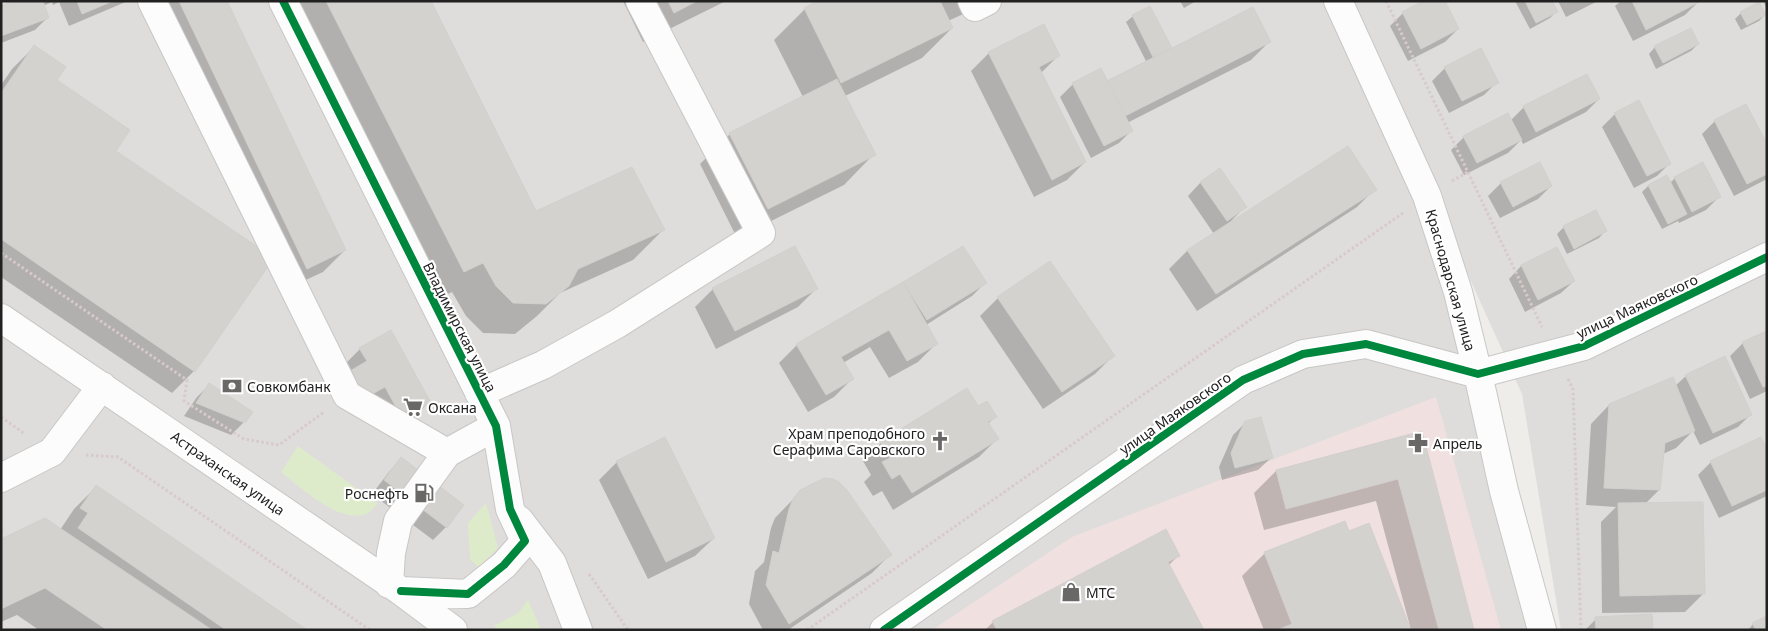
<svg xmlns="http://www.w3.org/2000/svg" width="1768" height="631" font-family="'Noto Sans',sans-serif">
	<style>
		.residential { fill: #dedddb }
		.commercial { fill: #f0e1e0 }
		.grass { fill: #ddebca }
		.shadow { fill: #0003 }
		.building { fill: #d4d2cf; stroke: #d2cfcc }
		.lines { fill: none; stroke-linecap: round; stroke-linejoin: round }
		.minor-casing { stroke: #c8c7c6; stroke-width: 30 }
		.path { stroke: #d8cac9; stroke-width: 3; stroke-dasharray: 2.5 2.5; stroke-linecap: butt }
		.minor { stroke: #fdfcfc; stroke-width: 28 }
		.cycleway-casing { stroke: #fff; stroke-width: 11 }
		.cycleway { stroke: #00873e; stroke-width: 8 }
		.labels { text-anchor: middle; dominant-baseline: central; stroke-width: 4.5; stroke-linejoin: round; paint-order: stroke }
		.street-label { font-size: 14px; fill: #212121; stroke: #fff }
		.poi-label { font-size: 14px; fill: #212121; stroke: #fff; text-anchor: start }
	</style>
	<rect width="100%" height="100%" fill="#efedea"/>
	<path class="residential" d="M1,1H1334L1427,196L1543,630H1Z
		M1344,1H1767V630H1561L1522,394Z"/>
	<path class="commercial" d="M1436,397L1501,630H932L1072,537Z"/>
	<path class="grass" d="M298,446L378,504C374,507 370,513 366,514C339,524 300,487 281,472Z
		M486,503L498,548L479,567L470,560L468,523Z
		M528,600L541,630H499L494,626L518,613Z"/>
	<path class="shadow" d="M17,1H128L69,26L59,2L53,5L52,2L43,6L48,17L35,30L1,43V7Z
		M146,1H226L345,250L323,272L284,290L270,261L194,371L172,393L1,277V85L12,69L34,47L56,81L114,151L268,256Z
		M281,1H429L535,212L663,230L633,260L560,293L537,316L515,334L483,333L466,316L452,292L434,301Z
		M623,1H726L643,42Z
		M821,1H992L948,21L952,28L922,58L845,96L874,154L844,185L737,238L700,164L730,134L803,97L774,40L805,9Z
		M1180,1H1196L1184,8Z
		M1515,1H1551L1556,12L1550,18L1530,29Z
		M1558,1H1598L1566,17Z
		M1621,1H1697L1698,2L1685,15L1633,41L1615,6Z
		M1767,1V9L1764,3Z
		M1403,13L1458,29L1445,42L1408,61L1390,26Z
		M1741,13L1765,15L1759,21L1741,30L1735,19Z
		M1133,16L1170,48L1164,53L1269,42L1251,60L1127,123L1131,131L1119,143L1091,158L1060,97L1073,84L1100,70L1107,83L1147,63L1126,22Z
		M1698,44L1691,51L1656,69L1649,54L1655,47Z
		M989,53L1058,56L1041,73L1085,162L1067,180L1034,197L971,71Z
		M1445,68L1497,82L1484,95L1449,113L1432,81Z
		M1586,75L1599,99L1586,112L1523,144L1521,140L1508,153L1464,175L1451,150L1464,137L1511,120L1524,107Z
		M1615,114L1669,164L1657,176L1634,188L1602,127Z
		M1715,121L1767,147V179L1765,180L1734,196L1702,134Z
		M1220,169L1245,207L1231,221L1375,189L1357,207L1197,311L1169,269L1187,251L1214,234L1188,196L1200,183Z
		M1675,178L1719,197L1706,210L1679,223L1678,221L1662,229L1642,192L1648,186L1670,183Z
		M1501,183L1551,186L1538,199L1500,218L1488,196Z
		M1595,211L1605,231L1599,238L1567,254L1557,234L1563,228Z
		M1557,248L1574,281L1561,293L1525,312L1509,279L1521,266Z
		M904,283H985L972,296L926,325L937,343L918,362L889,378L870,347L843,363L852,379L834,397L808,412L779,363L797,345Z
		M713,289H816L798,307L716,349L695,307Z
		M998,298L1113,356L1095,374L1043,409L980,316Z
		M1767,332V391L1750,399L1730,356L1743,343Z
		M360,349L429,402L417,415L389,430L352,409V371L347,362Z
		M1686,376L1751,414L1738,427L1700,445L1693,431L1676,448L1663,454L1659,490L1645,504L1703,594L1685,612L1602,613L1601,522L1616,507L1586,505L1591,424L1609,405L1675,386Z
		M209,385L244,422L231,435L184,416L197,397Z
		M978,408L995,417L988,424L997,439L979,457L893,510L882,491L873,496L864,482L871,475L863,461L881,443Z
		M1246,422L1271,458L1258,470L1222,480L1219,467L1233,435Z
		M1421,433L1473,630H1264L1242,576L1264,554L1344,523L1348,533L1408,626H1410L1376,501L1264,530L1254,493L1276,471Z
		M1767,452V496L1719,518L1698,475L1711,462Z
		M401,459L463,505L446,527L433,540L372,494L389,472Z
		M617,462L714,538L695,556L648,579L599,480Z
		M96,487L305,630H39L17,615L1,622V540L60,530L74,509Z
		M801,491L890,555L872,573L788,630H763L749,604L755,571L764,562L771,528L775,518Z
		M1178,556L1168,566L1202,630H985L993,622Z
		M1596,619L1652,630H1585Z
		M1753,624L1767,630H1748Z"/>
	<path class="building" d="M14,1H43L49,18L1,36V6Z
		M77,1H113L82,14Z
		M179,1H227L346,250L307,269Z
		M326,1H431L536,211L632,167L665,230L578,269L569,286L546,304L513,303L496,286L483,263L464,272Z
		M668,1H697L674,13Z
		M818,1H940L953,28L841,83L804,8Z
		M1423,1H1445L1459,29L1421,49L1402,12Z
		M1525,1H1552L1558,12L1536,23Z
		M1632,1H1699V2L1646,30Z
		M1759,2L1766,15L1747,25L1740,12Z
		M1150,6L1172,48L1153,57L1132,15Z
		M1253,7L1271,42L1125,116L1107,81Z
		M1044,24L1060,56L1039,67L1086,162L1052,180L988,52Z
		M1691,28L1699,44L1663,63L1654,46Z
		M34,45L66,67L57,80L130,130L116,151L274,258L195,372L1,239V93Z
		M1481,48L1499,83L1462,101L1444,67Z
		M1101,68L1133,131L1104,146L1072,83Z
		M1587,74L1600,99L1536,132L1523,106Z
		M837,79L876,155L768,209L729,133Z
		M1639,100L1671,164L1647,176L1614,113Z
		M1746,104L1767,144V174L1747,184L1714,120Z
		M1508,113L1522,140L1477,163L1463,136Z
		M1348,146L1377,190L1216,294L1187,250Z
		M1540,162L1552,186L1513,207L1500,182Z
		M1703,162L1721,197L1692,212L1674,177Z
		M1220,168L1247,207L1227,221L1200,182Z
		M1667,175L1687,214L1668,224L1648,185Z
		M1596,210L1607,231L1574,249L1563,226Z
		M795,246L818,289L735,331L712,288Z
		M963,246L987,283L927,320L903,282Z
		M1557,247L1575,281L1538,300L1521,265Z
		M1050,261L1115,356L1062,392L997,297Z
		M903,282L938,344L907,361L889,330L841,357L854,379L826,395L796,344Z
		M391,330L431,403L402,418L385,387L365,398L350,371L367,361L359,348Z
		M1767,331V386L1763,387L1742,342Z
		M1725,356L1752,415L1713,433L1685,375Z
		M1673,377L1695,431L1665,443L1660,490L1604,488L1609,404Z
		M209,383L253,412L245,423L196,403Z
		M967,388L978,406L987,401L997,417L988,422L999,439L912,493L900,474L892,479L882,462L890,458L880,442Z
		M1261,417L1273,458L1235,468L1231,453L1245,421Z
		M1422,431L1474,630H1439L1398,479L1286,509L1276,470Z
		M665,437L715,538L666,562L616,461Z
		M1761,437L1767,449V490L1732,506L1710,461Z
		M401,457L464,505L447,528L384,480Z
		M824,478L833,479L839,482L847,490L892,555L789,624L766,585L773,551L779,553L789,509L793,499L800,490Z
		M96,485L307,630H226L78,528L88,513L80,508Z
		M1703,502L1705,594L1620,596L1618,503Z
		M45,518L212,630H107L45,588L1,609V539Z
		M1345,521L1349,531L1369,523L1411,630H1277L1292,624L1264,552Z
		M1166,529L1180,556L1168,562L1204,630H997L992,621Z
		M1652,614L1653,630H1596L1595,617Z
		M1767,616V630H1756L1752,623Z"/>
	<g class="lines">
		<defs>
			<path id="minor" d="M152,1L347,395L447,453L496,426
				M283,1L496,426L510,509L525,541L504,565L468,594L401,591
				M972,1L975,7L987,1
				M1338,1L1427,196L1458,292L1478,374L1504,491L1542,630
				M1,318L401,591L453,630
				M479,393L543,365L617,324L761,233L640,1
				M1,478L52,452L102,386
				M519,520L552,563L578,630
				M389,584L391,553L398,521L447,453
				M884,630L1243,380L1303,354L1366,344L1478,374L1584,346L1767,257"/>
		</defs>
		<use href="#minor" class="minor-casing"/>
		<path class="path" d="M1386,1L1542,327
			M1452,181L1468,172
			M1,253L187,380L184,401L244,439L279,445L324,412
			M1568,379L1573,389L1581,630
			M1,417L25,434
			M86,455L118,457L370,630
			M589,574L628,630
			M807,630L1403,213"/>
		<use href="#minor" class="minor"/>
		<defs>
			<path id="cycleway" d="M283,1L496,426L510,509L525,541L504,565L468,594L401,591
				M884,630L1243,380L1303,354L1366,344L1478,374L1584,346L1767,257"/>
		</defs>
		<use href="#cycleway" class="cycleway-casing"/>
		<use href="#cycleway" class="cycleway"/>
	</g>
	<defs>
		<symbol id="bank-bare" viewBox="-9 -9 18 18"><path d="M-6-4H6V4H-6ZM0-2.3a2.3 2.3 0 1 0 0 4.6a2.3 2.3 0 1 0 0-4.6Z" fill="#696867" stroke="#fff" stroke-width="2.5" paint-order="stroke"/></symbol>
		<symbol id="supermarket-bare" viewBox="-9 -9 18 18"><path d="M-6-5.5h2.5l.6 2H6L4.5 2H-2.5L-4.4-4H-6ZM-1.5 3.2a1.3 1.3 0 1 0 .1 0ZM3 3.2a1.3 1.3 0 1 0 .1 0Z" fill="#696867" stroke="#fff" stroke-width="2.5" paint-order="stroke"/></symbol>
		<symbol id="church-bare" viewBox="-9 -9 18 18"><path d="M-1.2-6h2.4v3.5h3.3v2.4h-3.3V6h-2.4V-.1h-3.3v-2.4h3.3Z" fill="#696867" stroke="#fff" stroke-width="2.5" paint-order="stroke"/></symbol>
		<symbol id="pharmacy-bare" viewBox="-9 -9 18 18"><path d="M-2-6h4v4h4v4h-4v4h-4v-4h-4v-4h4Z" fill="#696867" stroke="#fff" stroke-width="2.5" paint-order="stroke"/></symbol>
		<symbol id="fuel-bare" viewBox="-9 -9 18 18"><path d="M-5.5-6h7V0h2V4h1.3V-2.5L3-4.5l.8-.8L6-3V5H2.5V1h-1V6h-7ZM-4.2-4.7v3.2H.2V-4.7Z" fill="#696867" stroke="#fff" stroke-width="2.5" paint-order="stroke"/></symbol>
		<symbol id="shop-bare" viewBox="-9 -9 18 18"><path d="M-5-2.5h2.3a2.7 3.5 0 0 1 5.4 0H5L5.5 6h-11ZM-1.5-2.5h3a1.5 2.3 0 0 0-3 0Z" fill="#696867" stroke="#fff" stroke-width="2.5" paint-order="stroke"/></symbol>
	</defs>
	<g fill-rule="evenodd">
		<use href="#bank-bare" x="218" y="372" width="28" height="28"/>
		<use href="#supermarket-bare" x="399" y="393" width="28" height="28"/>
		<use href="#church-bare" x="926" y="427" width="28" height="28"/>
		<use href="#pharmacy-bare" x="1404" y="429" width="28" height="28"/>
		<use href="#fuel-bare" x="410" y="479" width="28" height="28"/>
		<use href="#shop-bare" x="1057" y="578" width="28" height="28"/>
	</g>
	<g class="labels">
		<g class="street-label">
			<text transform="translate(1451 280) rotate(74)">Краснодарская улица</text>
			<text transform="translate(1637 306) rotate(-25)">улица Маяковского</text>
			<text transform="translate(460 327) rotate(63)">Владимирская улица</text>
			<text transform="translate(1175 413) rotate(-35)">улица Маяковского</text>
			<text transform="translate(228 473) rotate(35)">Астраханская улица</text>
		</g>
		<g class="poi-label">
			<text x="247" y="386">Совкомбанк</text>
			<text x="428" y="407">Оксана</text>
			<text x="925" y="433" text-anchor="end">Храм преподобного<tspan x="925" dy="16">Серафима Саровского</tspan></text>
			<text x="1433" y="443">Апрель</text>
			<text x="409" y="493" text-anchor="end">Роснефть</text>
			<text x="1086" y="592">МТС</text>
		</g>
	</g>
	<rect width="1768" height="631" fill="none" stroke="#212121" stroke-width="5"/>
</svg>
